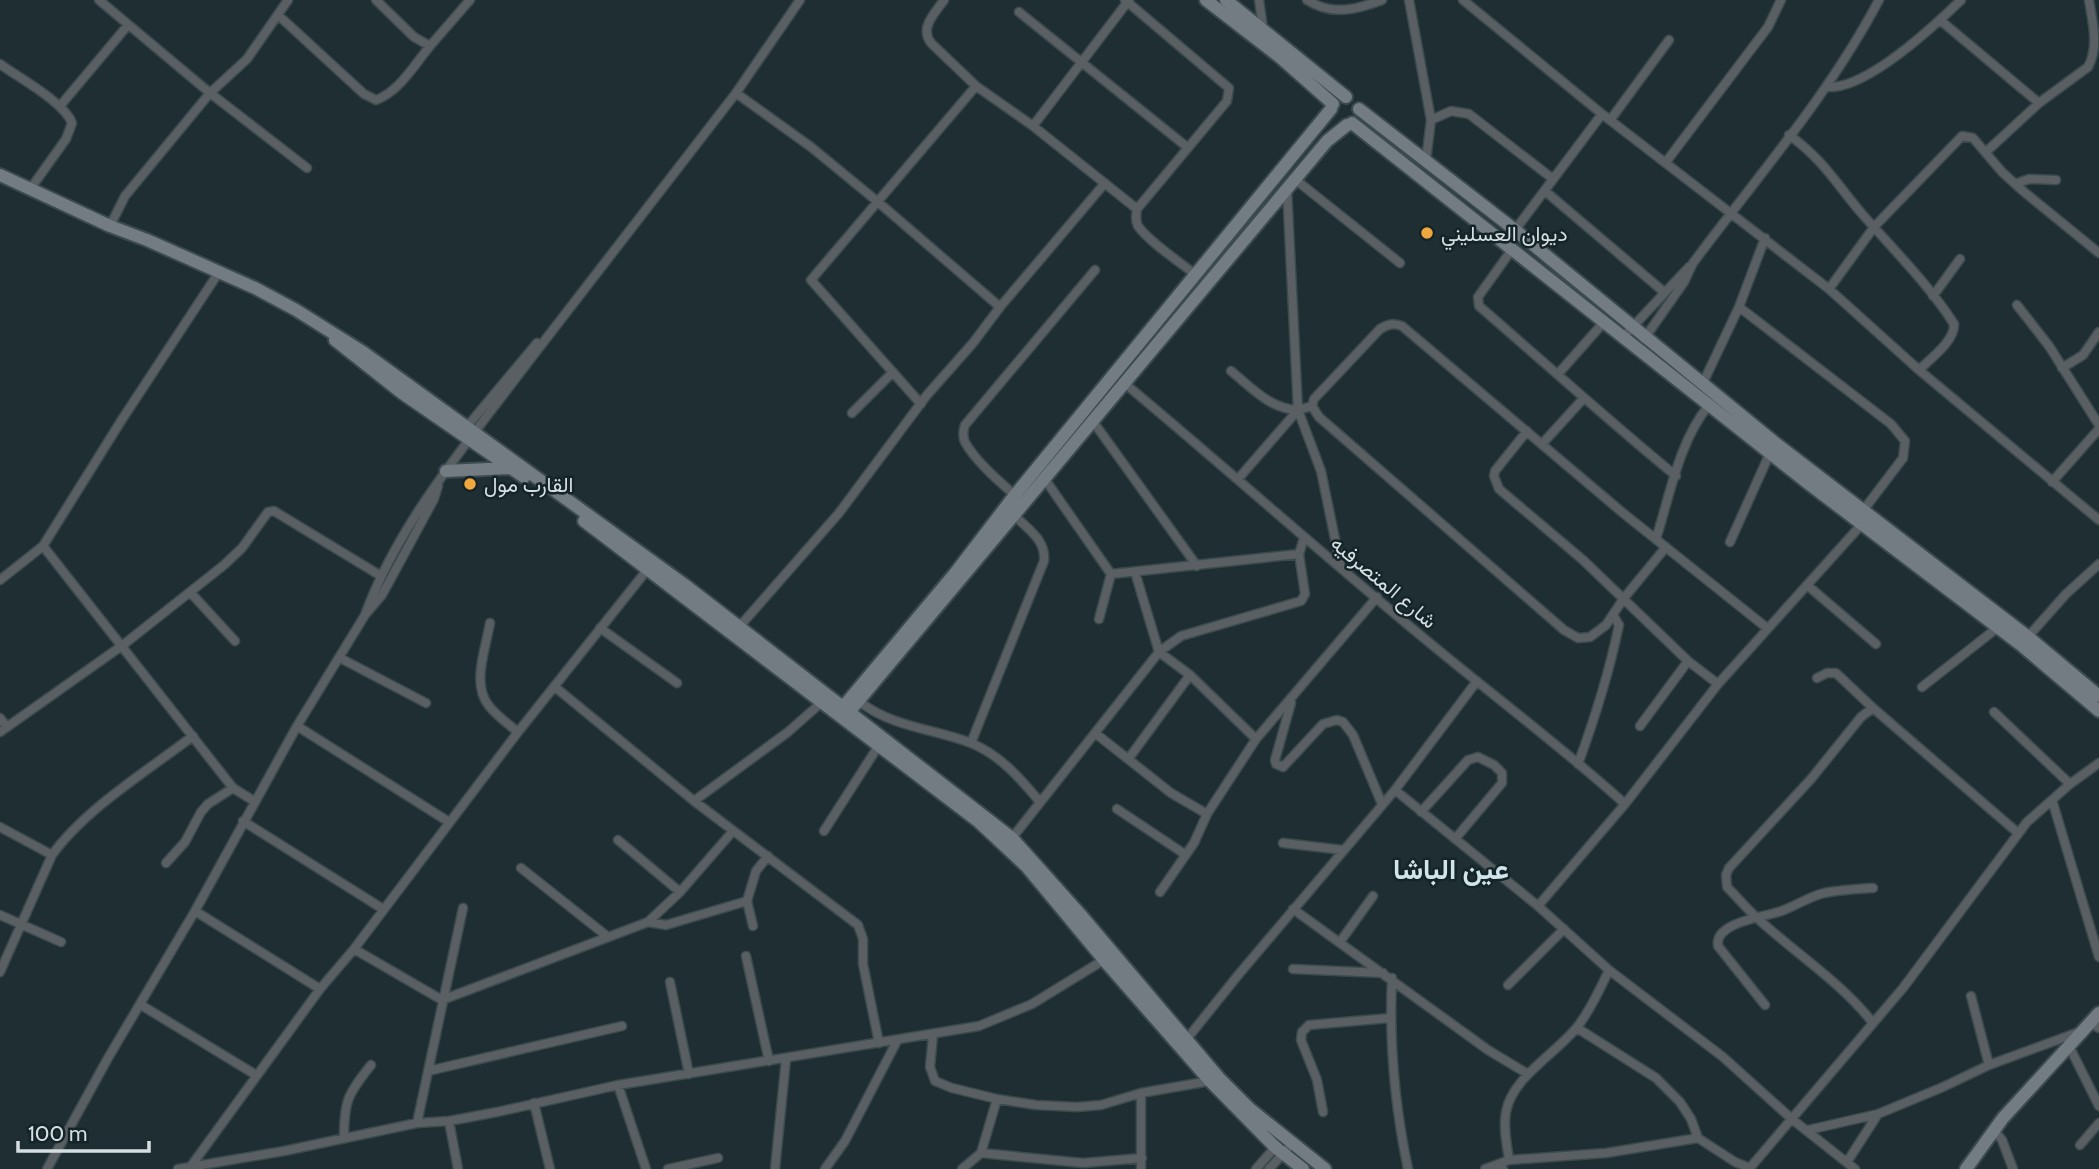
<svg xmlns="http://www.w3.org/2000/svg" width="2099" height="1169" font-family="Cabin,Vazirmatn,sans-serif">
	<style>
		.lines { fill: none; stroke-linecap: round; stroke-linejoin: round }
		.street-casing { stroke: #3b4a4e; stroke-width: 11 }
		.secondary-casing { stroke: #3b4a4e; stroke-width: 16 }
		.street { stroke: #595f63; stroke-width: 8 }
		.secondary { stroke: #737b83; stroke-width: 12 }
		.poi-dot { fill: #efa73e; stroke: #152428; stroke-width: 2.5 }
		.labels { text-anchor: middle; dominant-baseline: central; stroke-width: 5; stroke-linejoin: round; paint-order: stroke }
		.poi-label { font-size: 21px; fill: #d5dfe2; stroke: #152428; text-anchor: start }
		.street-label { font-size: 21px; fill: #d5dfe2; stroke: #152428 }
		.district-label { font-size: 28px; font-weight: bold; fill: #d1e4ea; stroke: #152428 }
	</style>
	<rect width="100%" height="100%" fill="#1e2e32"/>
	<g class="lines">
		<defs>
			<path id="street" d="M99,0L210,93L307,168
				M376,0L414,37L430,46L470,0
				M944,0C935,13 919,28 931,43L976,86L1033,126L1137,209
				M1125,0L1229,88L1227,101L1137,209C1136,215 1135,220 1138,226C1148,241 1181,263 1196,275
				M1259,0L1263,28
				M1307,0C1332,16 1355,10 1382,0
				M1409,0L1431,120L1426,160
				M1463,0L1602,114L1829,289L1919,370L2099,520
				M1019,12L1187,147
				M278,15L364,94L376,100C399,92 415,64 430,46
				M1940,20L2039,103
				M0,64C19,78 64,102 72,123L66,139L31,188
				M1828,87C1867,89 1933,27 1961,0
				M736,93L800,0
				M60,106L128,25
				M1611,119L1669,40
				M1431,120L1451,111L1469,114L1553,179
				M1033,126L1129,0
				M1789,135C1823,159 1837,185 1863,215C1893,249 1930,286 1954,324C1955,341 1930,359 1919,370
				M1986,152L2039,103L2088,67C2099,47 2093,24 2089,0
				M1666,162L1768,27L1781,0
				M1296,180L1400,263
				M2015,184L2029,179L2056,180
				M1287,189L1298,410L1321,471L1341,568
				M1545,191L1664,292
				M110,226L125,196L210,93L247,59L288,0
				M1515,230L1602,114
				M1513,248L1478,297L1479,306C1545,363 1609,421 1676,476
				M1829,289L1874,227L1962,136L1973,138L2002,172L2023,191L2099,253
				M1933,296L1960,259
				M2017,305L2049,346L2099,425
				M1739,307L1891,424L1905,441L1903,458L1862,512
				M1624,336L1689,267
				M1644,339L1684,282L1693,263C1757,177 1829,95 1879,0
				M2062,368L2083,355L2099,332
				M1231,371C1252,388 1270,409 1298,410
				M1558,374L1604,322
				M1123,382C1225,467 1323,555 1425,639C1492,695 1561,746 1625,804
				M1702,385L1739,307L1765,238
				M921,404L811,280L976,86
				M1312,406L1319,417L1564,630L1578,638L1590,637L1606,625L1624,598L1666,547
				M852,413L893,372
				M1092,420L1197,566
				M465,429L537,343
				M1527,431L1495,471L1494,476L1499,489L1583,560L1688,661L1718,684
				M1542,444L1583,399
				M1044,478L1111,574L1099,619
				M1238,479L1298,410L1312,406L1314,399L1380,329C1388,324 1393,323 1402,326L1623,513L1767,628
				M2052,482L2099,429
				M1017,497C1001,483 975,461 965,442C962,436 963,431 965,425L1095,270
				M1656,539C1670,495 1679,441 1709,405
				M1730,542L1770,453
				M43,546L233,788L254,801
				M1135,572L1159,652L1190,675L1256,739
				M1111,574L1299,554
				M0,580L43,546L121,421L219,272
				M1807,585L1876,644
				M190,592L235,641
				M365,615C399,522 466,445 525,366C595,275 665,184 736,93L811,147L878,202L1000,307
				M490,623C486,648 471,684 489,706C497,716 508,724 518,732
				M740,626L839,513L927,395L973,343L1000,307L1105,183
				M600,628L677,683
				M2025,640L2066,594L2099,564
				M340,658L426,703
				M1817,678L1827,673H1836L1873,708L2018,833
				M555,687L694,801L858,925L863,939V964L879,1043
				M1922,687L1997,628
				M860,702C892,727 934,729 971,743C1000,755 1020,778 1040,802
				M1291,703L1275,760L1276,764L1283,767L1323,724L1337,720L1343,722L1353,735L1382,804
				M1873,708L1861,717L1811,779L1729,868L1726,875L1727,887C1737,897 1746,908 1757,918C1795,953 1841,982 1873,1023
				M1994,712L2070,784
				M0,718L7,727
				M297,726L449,822
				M1640,726L1688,661
				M0,732L123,645L224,565L242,548L268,512L274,511L381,576
				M1095,733L1171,793L1207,814L1194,843L1160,892
				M971,743L1044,561C1046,540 1029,530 1015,516
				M1129,758L1190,675
				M1578,764C1595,718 1609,673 1619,625L1613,615
				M1395,790L1538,906L1609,970L1723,1057L1793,1120L1855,1169
				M2052,800L2099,957
				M694,801L788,732L822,702
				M1117,809L1186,855
				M1421,812L1468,760L1478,757L1494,765L1502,773V783L1455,839
				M1207,814L1256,739L1377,597
				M243,821L383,909
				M0,827L52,855
				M824,831L879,745
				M1012,838L1159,652L1181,636L1301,601L1305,594L1299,554L1304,538
				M618,840L680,892
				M1283,843L1343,850
				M166,863L185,842L201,812L208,804L233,788
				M521,868L608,937
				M1538,906L1625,804L1718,684L1862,524
				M1293,909L1488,1050L1528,1074
				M195,911L320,989
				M0,915L61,942
				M648,922L666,925L747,901
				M753,926L747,901L756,871L768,856
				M1340,942L1373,896
				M354,949L442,1000L648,922L680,892L733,831
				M746,956L769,1061
				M1293,969L1383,973
				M0,972L52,855C85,809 147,771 193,736
				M1392,978C1389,1042 1395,1107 1408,1169
				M670,982L689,1074
				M1508,985L1564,929
				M1971,996L1989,1065
				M141,1005L256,1075
				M1765,1005L1718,946C1714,921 1768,917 1784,910C1797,905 1811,896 1824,893C1840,890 1857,889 1873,888
				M2097,1027L2099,1028
				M1577,1028L1656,1078L1680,1102L1691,1119L1698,1138L1735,1162L1750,1168
				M933,1035L930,1067L935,1081L952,1088L997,1099L1036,1105L1077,1107L1101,1105L1141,1093L1210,1081
				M1186,1040L1239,974L1395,790L1477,681
				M2072,1052L2099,1106
				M428,1071L622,1026
				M618,1085L646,1169
				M1141,1093V1169
				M534,1103L550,1169
				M1323,1112L1317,1080L1301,1040L1302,1032L1309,1025L1390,1018
				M449,1121L458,1169
				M417,1123L463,908
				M1808,1130L1878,1114L1943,1087L1989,1065L2079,1032
				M1997,1134L2002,1140L2013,1169
				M344,1138C344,1100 348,1094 371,1065
				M2080,1145L2099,1123
				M981,1153L1083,1163L1142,1158
				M1509,1160C1507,1145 1503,1128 1506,1112C1512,1077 1557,1053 1578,1026C1591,1009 1600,989 1609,970
				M1847,1162L1878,1114
				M1496,1165L1509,1160L1606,1153L1698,1138
				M191,1166L320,989L354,949L518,732L647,570
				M47,1169L108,1058L195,911L297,726L365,615L382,595L434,499L438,486
				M178,1169L284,1151L417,1123L449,1121L497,1112L618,1085L979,1026L1032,1004L1107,958
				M668,1169L718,1158
				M775,1169L786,1059
				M825,1169L845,1141L897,1041
				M962,1169L981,1153L997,1099
				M1256,1169L1277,1145
				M1269,1169L1292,1144
				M1485,1169L1496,1165L1503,1169
				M1749,1169L1903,988L2027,822L2070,784L2099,763"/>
			<path id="secondary" d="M1206,0L1281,58L1333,104
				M1226,0L1346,97
				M1359,109L1515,230L1774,442L2027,636L2099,696
				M1352,123L1809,484L2021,645L2099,711
				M0,175L110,226L147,240L255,288L296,310L363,352L685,585L1012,838L1080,914L1219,1078L1250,1109L1325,1169
				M335,340L402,393L524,477
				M446,471L509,468
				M584,521L979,822L1026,866L1104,960L1210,1081L1275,1147L1303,1169
				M838,713L956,572L1015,495L1331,109
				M845,717L1327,141L1347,125
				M1966,1169L2003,1118L2099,1013"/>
		</defs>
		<use href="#street" class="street-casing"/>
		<use href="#secondary" class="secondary-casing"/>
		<use href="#street" class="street"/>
		<use href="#secondary" class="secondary"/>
	</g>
	<g class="poi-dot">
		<circle cx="1427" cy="233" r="7"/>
		<circle cx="470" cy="484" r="7"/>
	</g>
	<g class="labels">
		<g class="poi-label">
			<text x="1441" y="233">ديوان العسليني</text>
			<text x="484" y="484">القارب مول</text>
		</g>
		<g class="street-label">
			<text transform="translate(1384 582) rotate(40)">شارع المتصرفيه</text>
		</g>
		<g class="district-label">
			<text x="1451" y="869">عين الباشا</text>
		</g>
	</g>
	<path d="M18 1141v10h131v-10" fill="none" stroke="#d5dfe2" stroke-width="3.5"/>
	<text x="28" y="1141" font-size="21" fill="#d5dfe2" stroke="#152428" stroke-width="5" paint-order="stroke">100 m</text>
</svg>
